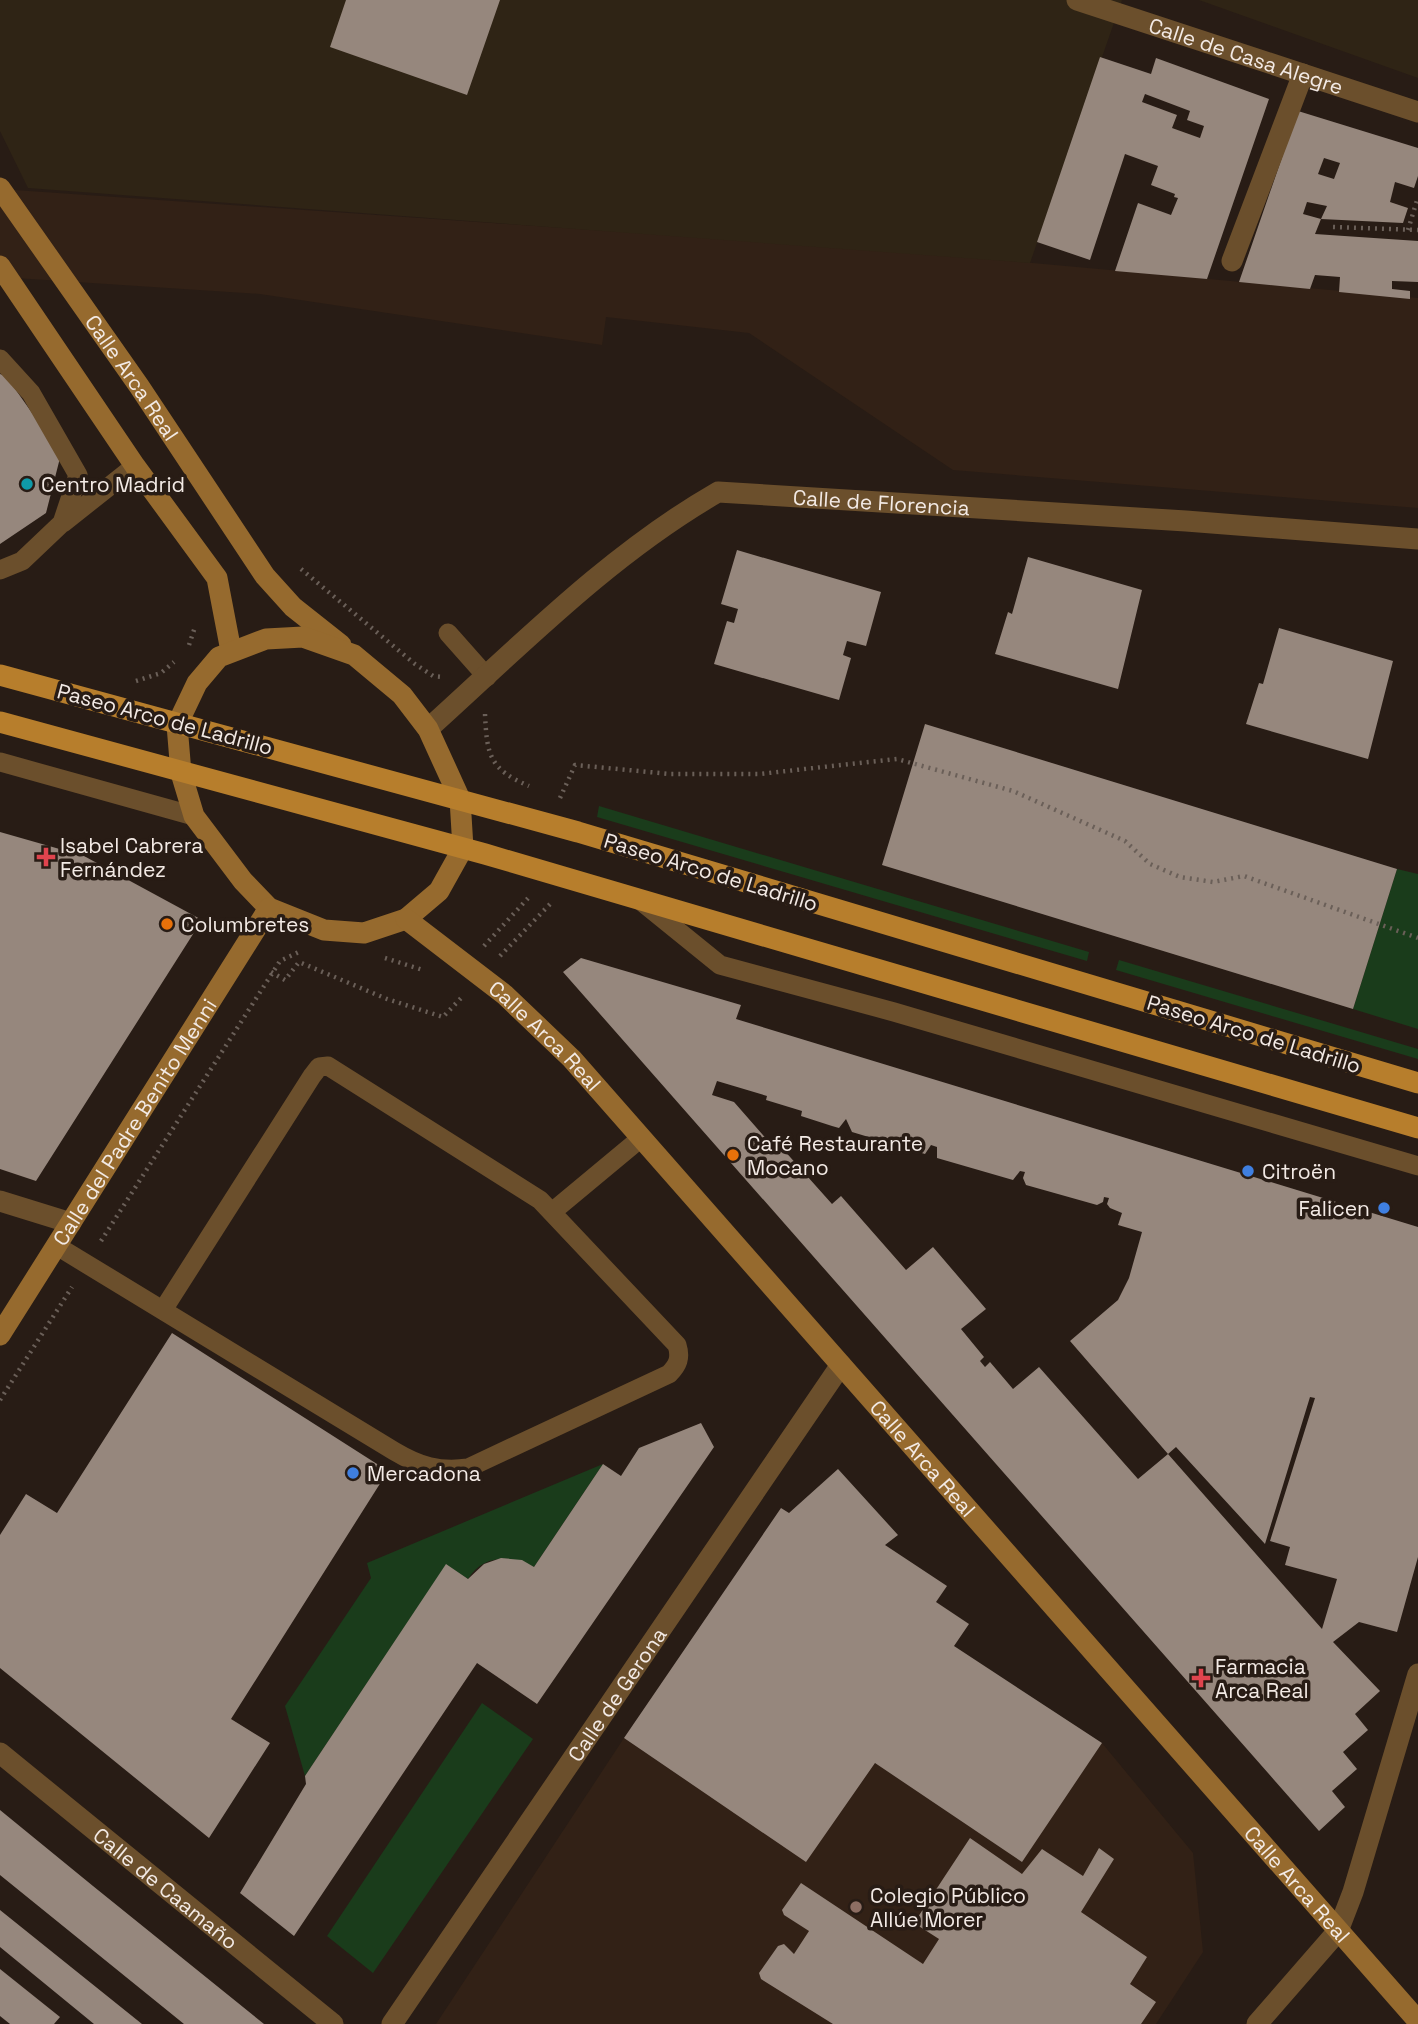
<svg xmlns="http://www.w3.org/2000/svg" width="1418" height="2024" font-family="'Space Grotesk',sans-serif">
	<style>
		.built { fill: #322116 }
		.industrial { fill: #2f2415 }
		.green { fill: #1a3c1b }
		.building { fill: #96877d; fill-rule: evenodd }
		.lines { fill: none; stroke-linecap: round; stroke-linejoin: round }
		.path { stroke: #6a5f58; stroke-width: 4.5; stroke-dasharray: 2 5; stroke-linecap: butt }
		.lane { stroke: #6b4f2c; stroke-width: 19 }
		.street { stroke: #6b4f2c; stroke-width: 21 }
		.secondary { stroke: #966a2e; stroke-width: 21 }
		.primary { stroke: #b77e2c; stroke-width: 21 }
		.culture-dot { fill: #0f9aa8; stroke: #281c15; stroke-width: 2.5 }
		.health-dot { fill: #e0444e; stroke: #281c15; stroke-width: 2.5 }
		.food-dot { fill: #e8710a; stroke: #281c15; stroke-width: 2.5 }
		.shop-dot { fill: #3f7fe0; stroke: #281c15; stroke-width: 2.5 }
		.education-dot { fill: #8d6e63; stroke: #281c15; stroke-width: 2.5 }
		.labels { text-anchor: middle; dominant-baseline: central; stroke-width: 7; stroke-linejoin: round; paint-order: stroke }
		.street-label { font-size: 21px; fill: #f3eae5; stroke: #281c15 }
		.poi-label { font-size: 21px; fill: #f3eae5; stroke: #281c15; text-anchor: start }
	</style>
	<rect width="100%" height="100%" fill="#281c15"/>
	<path class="built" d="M0,189L899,251L1418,298V508L953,470L749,333L606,317L602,345L260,294L0,277Z
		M624,1738L806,1861L875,1763L1022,1861L1102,1743L1193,1853L1203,1952L1156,2024H436Z"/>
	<path class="industrial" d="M0,0H1122L1030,263L28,188L0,131Z
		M1199,0H1418V78Z"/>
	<path class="green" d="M599,806L1089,952L1087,961L597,817Z
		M1397,869L1418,874V1029L1353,1009Z
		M1119,960L1418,1049V1059L1116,970Z
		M603,1464L534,1567C512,1555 483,1554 468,1579L446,1565L305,1776L285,1706L371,1578L367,1563Z
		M482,1703L533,1739L373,1973L327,1936Z"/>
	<path class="building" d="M346,0H500L467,95L330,47Z
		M1100,57L1151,74L1156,58L1269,99L1207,279L1115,271L1138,203L1171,215L1178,198L1174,197L1175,194L1151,185L1158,166L1125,154L1090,260L1037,242ZM1145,94L1190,111L1187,120L1204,126L1200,138L1172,128L1177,115L1142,102Z
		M1298,111L1418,148V176L1414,188L1395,182L1390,202L1408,208L1403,223L1321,219L1327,206L1307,202L1303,214L1321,219L1315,234L1418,241V282L1392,281V289L1410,291V299L1339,292L1340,277L1315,275L1310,289L1239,282ZM1324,158L1340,163L1334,179L1318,174Z
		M0,374L6,376L61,454L46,513L0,544Z
		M737,550L881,592L866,646L847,641L843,655L851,658L839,700L714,664L727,621L734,623L738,609L721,604Z
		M1028,557L1142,590L1118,689L995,654L1008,612L1012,614Z
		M1279,628L1393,661L1368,759L1246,724L1259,683L1263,684Z
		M925,724L1397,869L1353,1009L882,865Z
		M0,832L84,856L202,920L36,1181L0,1169Z
		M581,958L741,1005L736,1019L1418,1227V1557L1397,1632L1359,1622L1333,1642L1380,1691L1355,1714L1368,1730L1343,1752L1357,1769L1332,1791L1345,1807L1319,1831L563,972ZM717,1081L767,1096L766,1100L802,1111L801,1116L832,1126L839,1128L846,1119L852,1132L925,1154L931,1145L937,1147V1158L1013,1180L1020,1171L1025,1172L1023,1178L1026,1185L1097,1205L1103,1202L1104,1197L1109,1198L1107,1204L1110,1208L1122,1213L1118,1225L1142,1232L1129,1278L1118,1300L1070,1341L1168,1454L1176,1447L1265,1544L1310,1397L1315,1398L1270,1541L1290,1547L1285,1565L1337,1579L1322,1629L1168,1454L1138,1479L1039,1367L1013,1389L990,1362L985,1367L980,1361L984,1357L961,1329L986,1309L933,1247L906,1270L841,1196L832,1204L774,1139L770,1143L734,1102L712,1095Z
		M172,1333L388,1471L231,1719L270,1743L209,1838L0,1668V1535L26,1494L57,1513Z
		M701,1423L714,1447L537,1704L477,1663L294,1936L240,1893L306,1784L305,1776L446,1564L468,1579L484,1564L501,1558L522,1560L534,1567L603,1464L621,1476L639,1448Z
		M838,1469L898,1535L885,1545L947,1586L936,1602L969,1624L954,1646L1102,1743L1022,1862L875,1763L806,1862L624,1738L781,1508L789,1513Z
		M0,1810L93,1886L264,2024H184L0,1875Z
		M970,1838L1022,1874L1042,1849L1083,1876L1099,1848L1114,1859L1081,1912L1147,1957L1130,1984L1156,2002L1141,2024H833L761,1979L759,1973L778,1946L784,1944L794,1954L809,1931L784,1915L782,1910L801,1883L923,1964L939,1939L914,1923Z
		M0,1910L142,2024H94L0,1947Z
		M0,1969L60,2017L54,2024H10L0,2016Z"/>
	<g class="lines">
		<path class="path" d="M1333,227L1418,230
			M1408,230L1418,197
			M301,569L415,664L433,676L443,677
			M189,645L195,627
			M136,681L161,673L174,662
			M485,714C487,755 489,769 529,786
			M560,798L575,765L670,774H759L897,759L1013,791L1125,841L1150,864L1180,877L1213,882L1244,876L1418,938
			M484,946L530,896
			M500,956L552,902
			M385,958L423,970
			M271,972L285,980L299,962L387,999L443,1017L463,996
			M101,1241L280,961L301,951
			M0,1400L72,1287"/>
		<path class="lane" d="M0,359L31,393L78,475L62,523L22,561L0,570
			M63,523L135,466
			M448,633L487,677
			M0,762L194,816
			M641,901L720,965L894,1012L1418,1166
			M552,1212L641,1138
			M57,1246L394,1451C419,1466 439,1472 468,1468L669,1374C678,1365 681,1358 677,1345L540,1200L328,1066L319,1067L312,1076L163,1310"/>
		<g class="street">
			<path id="s1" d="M1077,0L1418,112"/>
			<path d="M1232,261L1303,74"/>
			<path id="s2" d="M428,729C520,646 610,554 718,492L1186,521L1418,539"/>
			<path d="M0,1201L71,1223"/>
			<path id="s3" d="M0,1753L333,2024"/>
			<path id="s4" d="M392,2024L841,1365"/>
			<path d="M1257,2024L1338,1931L1353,1892L1418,1674"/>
		</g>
		<g class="secondary">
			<path id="s5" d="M0,188L139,386L265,576L293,607L341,645"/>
			<path d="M0,266L135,466L217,578L231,651"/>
			<path d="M303,637L354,655L402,695L428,729L460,799L463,848L439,891L406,919L364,933L324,930L269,908L243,881L194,816L181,773L177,725L197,683L219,657L266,639Z"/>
			<path id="s6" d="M406,919L505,995L572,1059L1418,2021"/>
			<path id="s7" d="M0,1335L269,908"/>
		</g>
		<path class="primary" d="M0,675L578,832L1418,1083
			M0,722L485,854L1418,1128"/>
	</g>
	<circle class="culture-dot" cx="27" cy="484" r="7"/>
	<g class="health-dot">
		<path d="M42.5 846.5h7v7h7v7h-7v7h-7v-7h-7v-7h7z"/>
		<path d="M1197.5 1667.5h7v7h7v7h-7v7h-7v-7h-7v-7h7z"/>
	</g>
	<g class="food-dot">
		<circle cx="167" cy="924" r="7"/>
		<circle cx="733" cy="1155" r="7"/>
	</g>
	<g class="shop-dot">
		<circle cx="1248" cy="1171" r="7"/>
		<circle cx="1384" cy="1208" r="7"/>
		<circle cx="353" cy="1473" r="7"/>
	</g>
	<circle class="education-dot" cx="856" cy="1907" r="7"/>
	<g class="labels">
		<g class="street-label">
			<text stroke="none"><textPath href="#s1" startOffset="178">Calle de Casa Alegre</textPath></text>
			<text stroke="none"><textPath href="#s5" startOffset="231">Calle Arca Real</textPath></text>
			<text stroke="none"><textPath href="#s2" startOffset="539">Calle de Florencia</textPath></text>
			<text transform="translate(165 719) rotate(15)">Paseo Arco de Ladrillo</text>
			<text transform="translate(711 872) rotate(17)">Paseo Arco de Ladrillo</text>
			<text transform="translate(1254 1034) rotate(17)">Paseo Arco de Ladrillo</text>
			<text stroke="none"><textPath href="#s6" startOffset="182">Calle Arca Real</textPath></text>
			<text stroke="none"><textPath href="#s7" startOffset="252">Calle del Padre Benito Menni</textPath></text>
			<text stroke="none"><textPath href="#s6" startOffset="749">Calle Arca Real</textPath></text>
			<text stroke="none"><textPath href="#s4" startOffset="399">Calle de Gerona</textPath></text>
			<text stroke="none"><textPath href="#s6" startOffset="1316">Calle Arca Real</textPath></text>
			<text stroke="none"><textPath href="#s3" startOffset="214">Calle de Caamaño</textPath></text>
		</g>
		<g class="poi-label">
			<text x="41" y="484">Centro Madrid</text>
			<text x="60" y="845">Isabel Cabrera<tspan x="60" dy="24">Fernández</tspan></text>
			<text x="181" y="924">Columbretes</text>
			<text x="747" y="1143">Café Restaurante<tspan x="747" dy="24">Mocano</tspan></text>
			<text x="1262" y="1171">Citroën</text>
			<text x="1370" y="1208" text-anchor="end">Falicen</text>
			<text x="367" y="1473">Mercadona</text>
			<text x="1215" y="1666">Farmacia<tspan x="1215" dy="24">Arca Real</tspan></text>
			<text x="870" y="1895">Colegio Público<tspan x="870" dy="24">Allúe Morer</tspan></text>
		</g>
	</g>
</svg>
